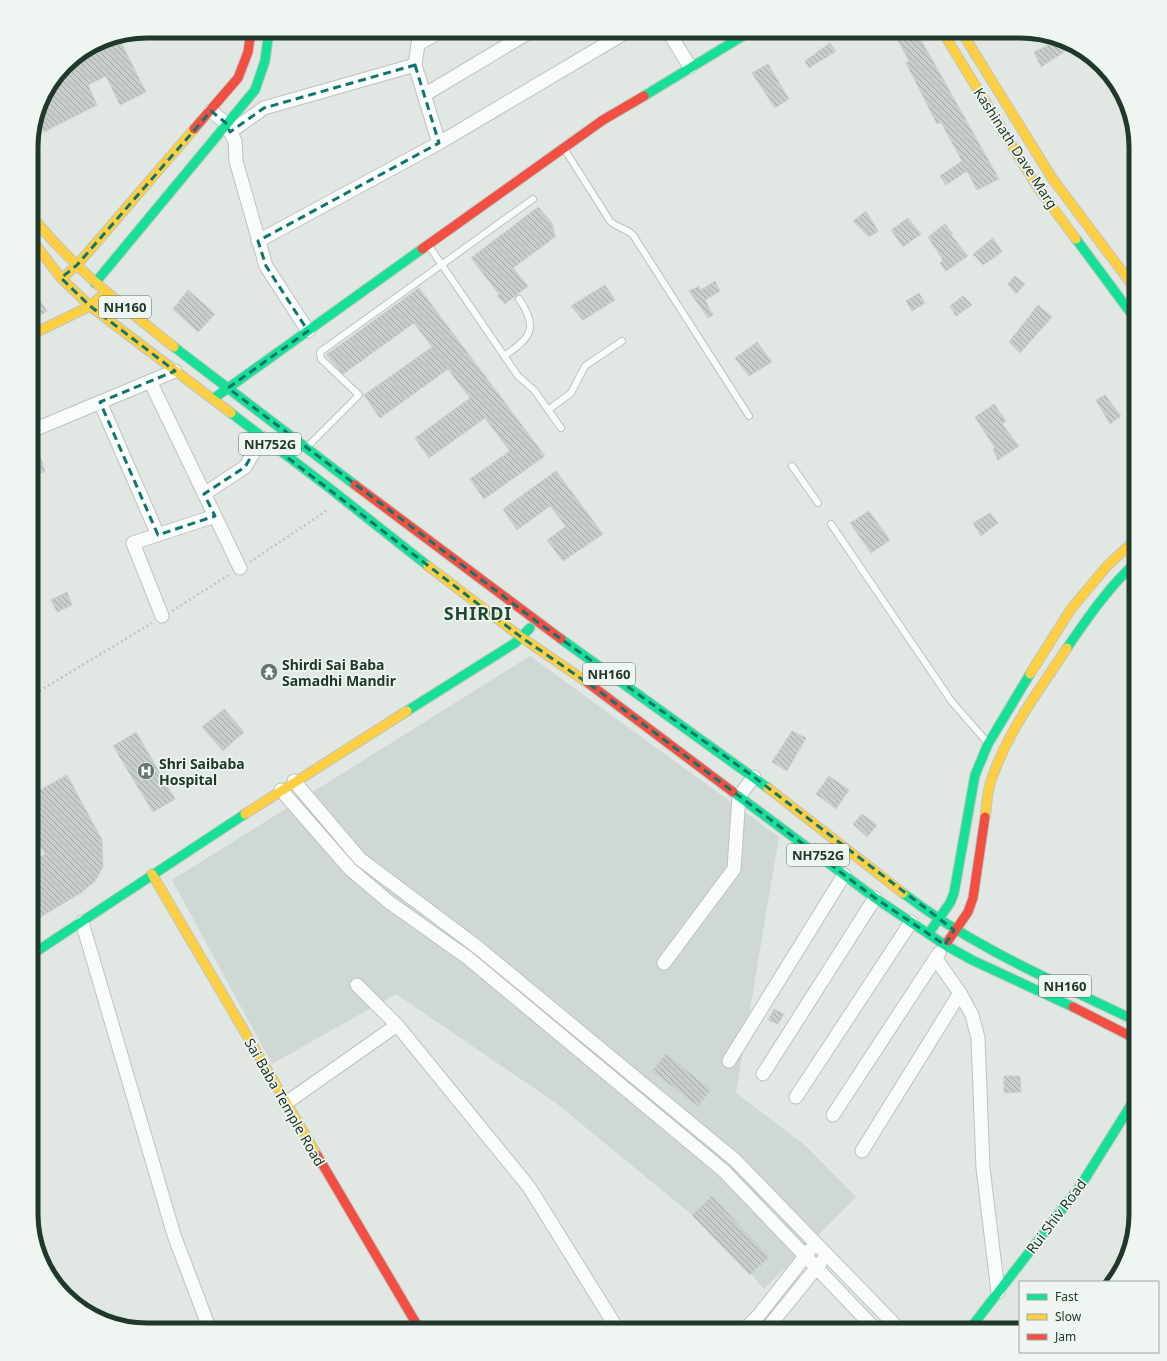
<svg xmlns="http://www.w3.org/2000/svg" width="1167" height="1361" font-family="'Noto Sans',sans-serif">
	<style>
		.built { fill: #cfd8d2 }
		.building { fill: url(#building-back-hatch); stroke: #cad0cc }
		.lines { fill: none; stroke-linecap: round; stroke-linejoin: round }
		.lane-casing { stroke: #bec3c0; stroke-width: 8 }
		.street-casing { stroke: #bec3c0; stroke-width: 15 }
		.fast-casing { stroke: #bec5c0; stroke-width: 11 }
		.slow-casing { stroke: #bec5c0; stroke-width: 11 }
		.jam-casing { stroke: #bec5c0; stroke-width: 11 }
		.path { stroke: #bfc7c3; stroke-width: 2.5; stroke-dasharray: 2 3; stroke-linecap: butt }
		.lane { stroke: #fafbfb; stroke-width: 6 }
		.street { stroke: #fafbfb; stroke-width: 13 }
		.fast { stroke: #16e098; stroke-width: 9 }
		.slow { stroke: #ffcf43; stroke-width: 9 }
		.jam { stroke: #f24e42; stroke-width: 9 }
		.marked { fill: none; stroke: #0f766e; stroke-width: 3; stroke-dasharray: 8 5; stroke-linejoin: round }
		.labels { text-anchor: middle; dominant-baseline: central; stroke-width: 3.5; stroke-linejoin: round; paint-order: stroke }
		.shield { fill: #eff6f1; stroke: #5f7168; stroke-width: 1 }
		.shield-label { font-size: 13px; font-weight: bold; fill: #21382d }
		.street-label { font-size: 14px; fill: #21382d; stroke: #eff6f1 }
		.poi-label { font-size: 14px; font-weight: bold; fill: #21382d; stroke: #eff6f1; text-anchor: start }
		.district-label { font-size: 18px; font-weight: bold; letter-spacing: 1px; fill: #1e4935; stroke: #eff6f1 }
		.rim { fill: none; stroke: #21382d; stroke-width: 5 }
	</style>
	<defs>
		<pattern id="building-back-hatch" width="6" height="6" patternUnits="userSpaceOnUse"><rect width="6" height="6" fill="#c8cecb"/><path d="M-1 5l2 2M0 0l6 6M5-1l2 2" fill="none" stroke="#a2a8a5"/></pattern>
	</defs>
	<rect width="100%" height="100%" fill="#e1e7e3"/>
	<path class="built" d="M530,656L779,837L736,1093L806,1146L856,1197L764,1289L719,1237L556,1103L396,994L272,1064L172,880Z"/>
	<path class="building" d="M893,31H916L999,179L977,190L967,171L946,185L940,176L962,161L941,122L937,124L906,63L909,61Z
		M118,37L146,92L120,105L106,76L88,85L97,105L44,132L37,118L43,96L70,60L103,40Z
		M1058,40L1064,52L1041,67L1034,52Z
		M830,43L836,51L809,68L805,61Z
		M768,64L789,99L775,108L752,73Z
		M538,207L552,223L555,237L513,268L528,286L505,304L497,296L499,294L471,258Z
		M866,211L878,231L869,237L853,221Z
		M908,218L921,234L903,247L891,230Z
		M945,224L953,234L951,235L968,256L946,271L940,263L943,260L928,237Z
		M993,238L1002,252L983,265L973,254Z
		M1015,276L1025,284L1016,294L1008,284Z
		M715,281L720,291L705,300L713,315L708,318L689,291L699,286L701,290Z
		M605,285L615,300L583,320L571,306Z
		M31,288L47,311L31,321Z
		M419,288L545,456L484,499L470,479L510,451L485,418L429,458L415,438L470,398L448,369L380,418L364,395L432,347L414,323L343,374L326,355Z
		M188,290L215,314L198,332L173,309Z
		M919,293L925,303L912,311L906,301Z
		M963,296L972,305L956,316L950,306Z
		M1038,305L1052,317L1020,353L1009,342Z
		M757,342L772,362L749,376L735,358Z
		M1105,395L1121,416L1110,424L1096,400Z
		M994,404L1006,421L1002,424L1019,446L998,460L993,449L995,448L975,417Z
		M40,456L45,471L31,477V461Z
		M556,471L603,534L563,561L547,540L566,526L550,506L517,530L503,509Z
		M869,511L890,540L871,553L850,523Z
		M990,513L998,523L981,536L973,523Z
		M67,592L72,605L57,612L51,600Z
		M224,709L244,732L223,751L202,727Z
		M792,731L806,738L787,771L772,762Z
		M136,732L175,799L153,812L113,746Z
		M67,775L102,840L103,867L95,881L82,892L31,923V863L45,854L31,829V795Z
		M829,776L849,790L836,809L816,794Z
		M862,814L877,825L867,837L853,824Z
		M774,1009L784,1014L778,1024L768,1020Z
		M666,1054L711,1090L698,1106L652,1071Z
		M1004,1076H1020L1021,1092L1004,1093Z
		M712,1196L769,1257L750,1275L692,1215Z"/>
	<g class="lines">
		<defs>
			<path id="lane" d="M565,150L610,221C617,228 626,228 633,235L749,416
				M429,246L518,376L534,390L561,428
				M504,356C531,338 539,328 519,299
				M548,410L571,393L585,366L622,341
				M309,445L359,395L321,359L320,352L533,199
				M792,466L818,503
				M831,524L952,702L987,742"/>
			<path id="street" d="M668,31L690,67
				M418,44L441,31
				M424,95L531,31
				M211,111L226,123L235,141L236,161L266,266L308,331
				M230,132L264,108L415,65
				M439,143L628,31
				M258,241L439,143L415,65L418,44L424,31
				M150,381L240,568
				M100,402L158,535
				M31,431L175,371
				M204,494L245,467L262,438
				M162,616L133,543L215,516
				M294,781L360,859L476,946L735,1160L900,1330
				M281,790L350,869L389,902L468,958L724,1171L876,1330
				M82,922L174,1235L210,1330
				M936,959L960,993L972,1015L978,1038L983,1168L998,1292
				M664,963L734,869L739,796L754,777
				M357,985L397,1025
				M729,1061L844,875
				M763,1074L875,898
				M796,1097L911,922
				M286,1103L397,1025L529,1187L618,1330
				M833,1115L939,953
				M862,1151L960,993
				M744,1330L759,1315L810,1250
				M766,1330L821,1262"/>
			<path id="fast" d="M644,96L751,31
				M1076,239L1136,320
				M95,283L255,90L265,61L269,31
				M174,347L355,485
				M217,396L422,249
				M231,413L328,487L428,566
				M561,639L768,788
				M1067,648C1088,617 1109,587 1136,562
				M407,711L515,643L530,628
				M733,792L875,898L945,945L972,960L1073,1007
				M903,893C974,948 1056,982 1136,1021
				M931,930L950,903L954,893L975,775L988,744L1030,674
				M31,955L245,814
				M969,1330L1081,1185L1136,1097"/>
			<path id="slow" d="M942,31L1036,185L1076,239
				M961,31L1052,178L1136,290
				M31,215C71,266 123,306 174,347
				M31,239L61,278L90,306L231,413
				M67,274L77,265L194,129
				M31,335L90,306L100,297
				M428,566L521,637L588,683
				M1030,674L1071,609L1107,566L1136,539
				M768,788L903,893
				M245,814L407,711
				M985,817C987,805 987,790 992,778C1008,731 1040,689 1067,648
				M152,874L317,1155"/>
			<path id="jam" d="M194,129L238,78L248,52L251,31
				M422,249L603,120L644,96
				M355,485L561,639
				M588,683L733,792
				M948,941L968,912L973,898L985,817
				M1073,1007L1136,1039
				M317,1155L420,1330"/>
		</defs>
		<use href="#lane" class="lane-casing"/>
		<use href="#street" class="street-casing"/>
		<use href="#fast" class="fast-casing"/>
		<use href="#slow" class="slow-casing"/>
		<use href="#jam" class="jam-casing"/>
		<path class="path" d="M250,562L329,509
			M172,611L230,574
			M31,696L152,623"/>
		<use href="#lane" class="lane"/>
		<use href="#street" class="street"/>
		<use href="#fast" class="fast"/>
		<use href="#slow" class="slow"/>
		<use href="#jam" class="jam"/>
	</g>
	<path class="marked" d="M415,65L439,143L258,241L266,266L308,331L228,388L536,621L754,777L954,930L945,945L875,898L599,691L521,637L262,438L245,467L204,494L215,516L158,535L100,402L175,371L90,306L61,278L77,265L211,111L226,123L230,132L264,108Z"/>
	<defs>
		<symbol id="temple-disc" viewBox="-11 -11 22 22"><circle r="9.5" fill="#64756d" stroke="#eff6f1"/><path d="M0-6L5-2H3V0L6.5 2.5H4V6H1.5V3h-3V6H-4V2.5H-6.5L-3 0V-2H-5Z" fill="#fff"/></symbol>
		<symbol id="hospital-disc" viewBox="-11 -11 22 22"><circle r="9.5" fill="#64756d" stroke="#eff6f1"/><path d="M-5-5h3v3.5h4V-5h3V5h-3V1.5h-4V5h-3Z" fill="#fff"/></symbol>
	</defs>
	<g fill-rule="evenodd">
		<use href="#temple-disc" x="259" y="662" width="20" height="20"/>
		<use href="#hospital-disc" x="136" y="761" width="20" height="20"/>
	</g>
	<g class="labels">
		<g class="shield">
			<rect x="99" y="296" width="52" height="22" rx="3"/>
			<rect x="239" y="433" width="62" height="22" rx="3"/>
			<rect x="583" y="663" width="52" height="22" rx="3"/>
			<rect x="787" y="844" width="62" height="22" rx="3"/>
			<rect x="1039" y="975" width="52" height="22" rx="3"/>
		</g>
		<g class="shield-label">
			<text x="125" y="307">NH160</text>
			<text x="270" y="444">NH752G</text>
			<text x="609" y="674">NH160</text>
			<text x="818" y="855">NH752G</text>
			<text x="1065" y="986">NH160</text>
		</g>
		<g class="street-label">
			<text transform="translate(1016 148) rotate(57)">Kashinath Dave Marg</text>
			<text transform="translate(285 1102) rotate(60)">Sai Baba Temple Road</text>
			<text transform="translate(1056 1216) rotate(-53)">Rui Shiv Road</text>
		</g>
		<g class="poi-label">
			<text x="282" y="664">Shirdi Sai Baba<tspan x="282" dy="16">Samadhi Mandir</tspan></text>
			<text x="159" y="763">Shri Saibaba<tspan x="159" dy="16">Hospital</tspan></text>
		</g>
		<g class="district-label">
			<text x="478" y="613">SHIRDI</text>
		</g>
	</g>
	<path d="M0 0H1167V1361H0ZM147 38H1020A109 109 0 0 1 1129 147V1214A109 109 0 0 1 1020 1323H147A109 109 0 0 1 38 1214V147A109 109 0 0 1 147 38Z" fill="#eff6f1" fill-rule="evenodd"/>
	<path class="rim" d="M147 38H1020A109 109 0 0 1 1129 147V1214A109 109 0 0 1 1020 1323H147A109 109 0 0 1 38 1214V147A109 109 0 0 1 147 38Z"/>
	<rect x="1019" y="1281" width="140" height="72" fill="#eff6f1" stroke="#9daaa3"/>
	<rect x="1027" y="1294" width="20" height="6" fill="#16e098" stroke="#9daaa3"/>
	<text x="1055" y="1301" font-size="12" fill="#21382d">Fast</text>
	<rect x="1027" y="1314" width="20" height="6" fill="#ffcf43" stroke="#9daaa3"/>
	<text x="1055" y="1321" font-size="12" fill="#21382d">Slow</text>
	<rect x="1027" y="1334" width="20" height="6" fill="#f24e42" stroke="#9daaa3"/>
	<text x="1055" y="1341" font-size="12" fill="#21382d">Jam</text>
</svg>
